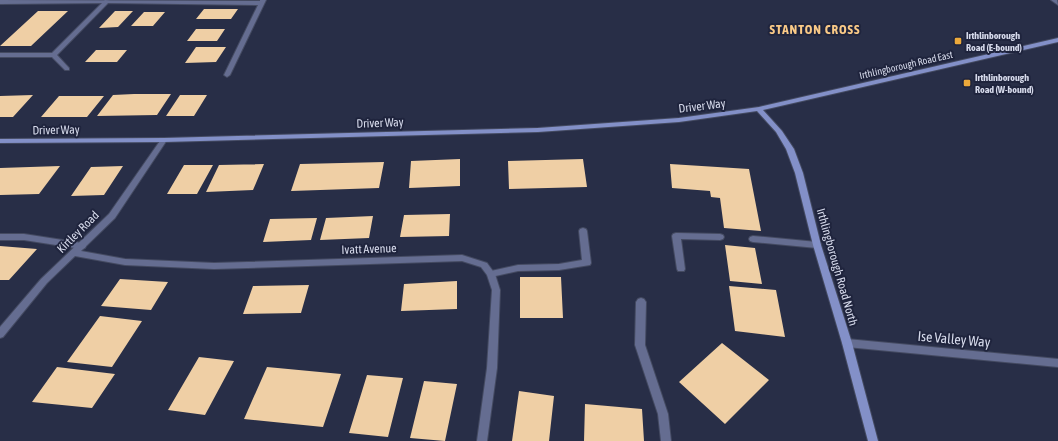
<svg xmlns="http://www.w3.org/2000/svg" width="1058" height="441" font-family="'Asap Condensed',sans-serif">
	<style>
		.building { fill: #efcfa5 }
		.lines { fill: none; stroke-linecap: round; stroke-linejoin: round }
		.lane-casing { stroke: #444a61; stroke-width: 2 }
		.street-casing { stroke: #444a61; stroke-width: 2 }
		.secondary-casing { stroke: #444a61; stroke-width: 2 }
		.lane { fill: #656d91; fill-rule: evenodd }
		.street { fill: #656d91; fill-rule: evenodd }
		.secondary { fill: #8390c8; fill-rule: evenodd }
		.poi-dot { fill: #eca93b; stroke: #1f243d; stroke-width: 1.5 }
		.labels { text-anchor: middle; dominant-baseline: central; stroke-width: 4; stroke-linejoin: round; paint-order: stroke }
		.far-poi-label { font-size: 10px; font-weight: bold; fill: #d6daeb; stroke: #1f243d; text-anchor: start }
		.far-street-label { font-size: 10px; fill: #d6daeb; stroke: #1f243d }
		.street-label { font-size: 12px; fill: #d6daeb; stroke: #1f243d }
		.far-district-label { font-size: 13px; font-weight: bold; letter-spacing: 1px; fill: #faca87; stroke: #1f243d }
		.near-street-label { font-size: 14px; fill: #d6daeb; stroke: #1f243d }
	</style>
	<rect width="100%" height="100%" fill="#282e47"/>
	<path class="building" d="M204,9H238L231,19H196Z
		M38,11H68L31,46H0Z
		M115,11H133L118,27L99,28Z
		M144,12H165L153,26H131Z
		M196,29H225L217,41H187Z
		M196,47H226L216,62L185,63Z
		M96,50H127L117,62H85Z
		M134,94H171L157,115L97,116L113,95Z
		M33,95L13,117H0V96Z
		M180,95H207L194,116H166Z
		M59,96H104L87,117H41Z
		M460,159V186L409,188L411,161Z
		M583,159L587,187L509,189L508,161Z
		M384,162L379,188L291,191L300,164Z
		M264,164L253,190L206,192L219,165Z
		M670,164L749,169L761,231L724,228L720,198L711,197L710,191L672,188Z
		M184,165H213L197,194H167Z
		M60,166L39,194L0,195V168Z
		M123,166L104,195L71,196L91,167Z
		M450,214L449,236L400,237L404,215Z
		M373,216L369,238L320,240L326,218Z
		M317,218L311,240L263,242L270,219Z
		M725,245L755,248L762,284L730,281Z
		M0,246L37,249L9,280H0Z
		M520,277H561L563,318H520Z
		M120,279L168,282L151,310L101,306Z
		M457,281V309L401,311L404,284Z
		M309,285L301,313L243,314L253,286Z
		M729,286L776,290L785,337L735,331Z
		M100,316L142,321L112,367L67,362Z
		M722,343L769,380L725,424L679,382Z
		M199,357L234,361L205,415L168,410Z
		M57,367L115,374L92,408L32,402Z
		M267,367L341,374L323,427L244,419Z
		M367,375L403,378L388,437L349,433Z
		M424,381L457,384L445,441L410,438Z
		M519,391L554,396L549,441H512Z
		M585,404L642,409L644,441H584Z"/>
	<g class="lines">
		<defs>
			<path id="lane" d="M105,0L110,1L57,55L69,68V70H65L52,57H0V53H52Z
				M1051,0H1057L1058,5Z
				M583,228L586,229L587,231L591,263L590,265L559,270L518,271L491,277L488,276L487,274L488,272L491,271L518,265L559,264L582,260L579,231L580,229Z
				M676,233L720,234L723,235L724,237L723,239L720,240L681,239L685,269L684,271H678L677,269L672,236L673,234Z
				M0,234H24L82,243L85,244L86,246L85,248L82,249L24,240H0Z
				M753,236L817,242L820,243L821,245L820,247L817,248L753,242L750,241L749,239L750,237Z
				M641,298L644,299L646,302L645,345L668,414L671,441H661L658,414L635,345L636,302L638,299Z"/>
			<path id="street" d="M0,0L260,1V0H266L230,75L227,77L224,75L258,5L107,3L0,4Z
				M162,138H164L167,140L115,218L81,251L125,259L214,263L462,255L487,263L495,274L500,290L497,368L487,441H477L487,368L492,290L487,275L481,267L462,261L214,269L125,265L75,256L47,283L3,337L0,338V327L41,279L109,214Z
				M847,339L1058,359V367L847,347L844,346L842,343L844,340Z"/>
			<path id="secondary" d="M1058,38V42L763,110L782,131L794,149L803,173L821,245L852,343L878,441H868L842,343L813,245L795,173L786,149L776,132L757,111L679,122L538,132L164,142L0,143V139L164,138L538,128L679,118L759,107Z"/>
		</defs>
		<use href="#lane" class="lane-casing"/>
		<use href="#street" class="street-casing"/>
		<use href="#secondary" class="secondary-casing"/>
		<use href="#lane" class="lane"/>
		<use href="#street" class="street"/>
		<use href="#secondary" class="secondary"/>
	</g>
	<g class="poi-dot">
		<rect x="954" y="37" width="8" height="8" rx="2"/>
		<rect x="963" y="79" width="8" height="8" rx="2"/>
	</g>
	<g class="labels">
		<g class="far-poi-label">
			<text x="966" y="35">Irthlinborough<tspan x="966" dy="12">Road (E-bound)</tspan></text>
			<text x="975" y="77">Irthlinborough<tspan x="975" dy="12">Road (W-bound)</tspan></text>
		</g>
		<g class="far-street-label">
			<text transform="translate(906 65) rotate(-13)">Irthlingborough Road East</text>
		</g>
		<g class="street-label">
			<text transform="translate(702 106) rotate(-7)">Driver Way</text>
			<text transform="translate(380 123) rotate(-2)">Driver Way</text>
			<text transform="translate(56 130) rotate(-1)">Driver Way</text>
			<text transform="translate(78 232) rotate(-45)">Kirtley Road</text>
			<text transform="translate(369 249) rotate(-2)">Ivatt Avenue</text>
			<text transform="translate(837 267) rotate(74)">Irthlingborough Road North</text>
		</g>
		<g class="far-district-label">
			<text x="815" y="29">STANTON CROSS</text>
		</g>
		<g class="near-street-label">
			<text transform="translate(954 339) rotate(5)">Ise Valley Way</text>
		</g>
	</g>
</svg>
